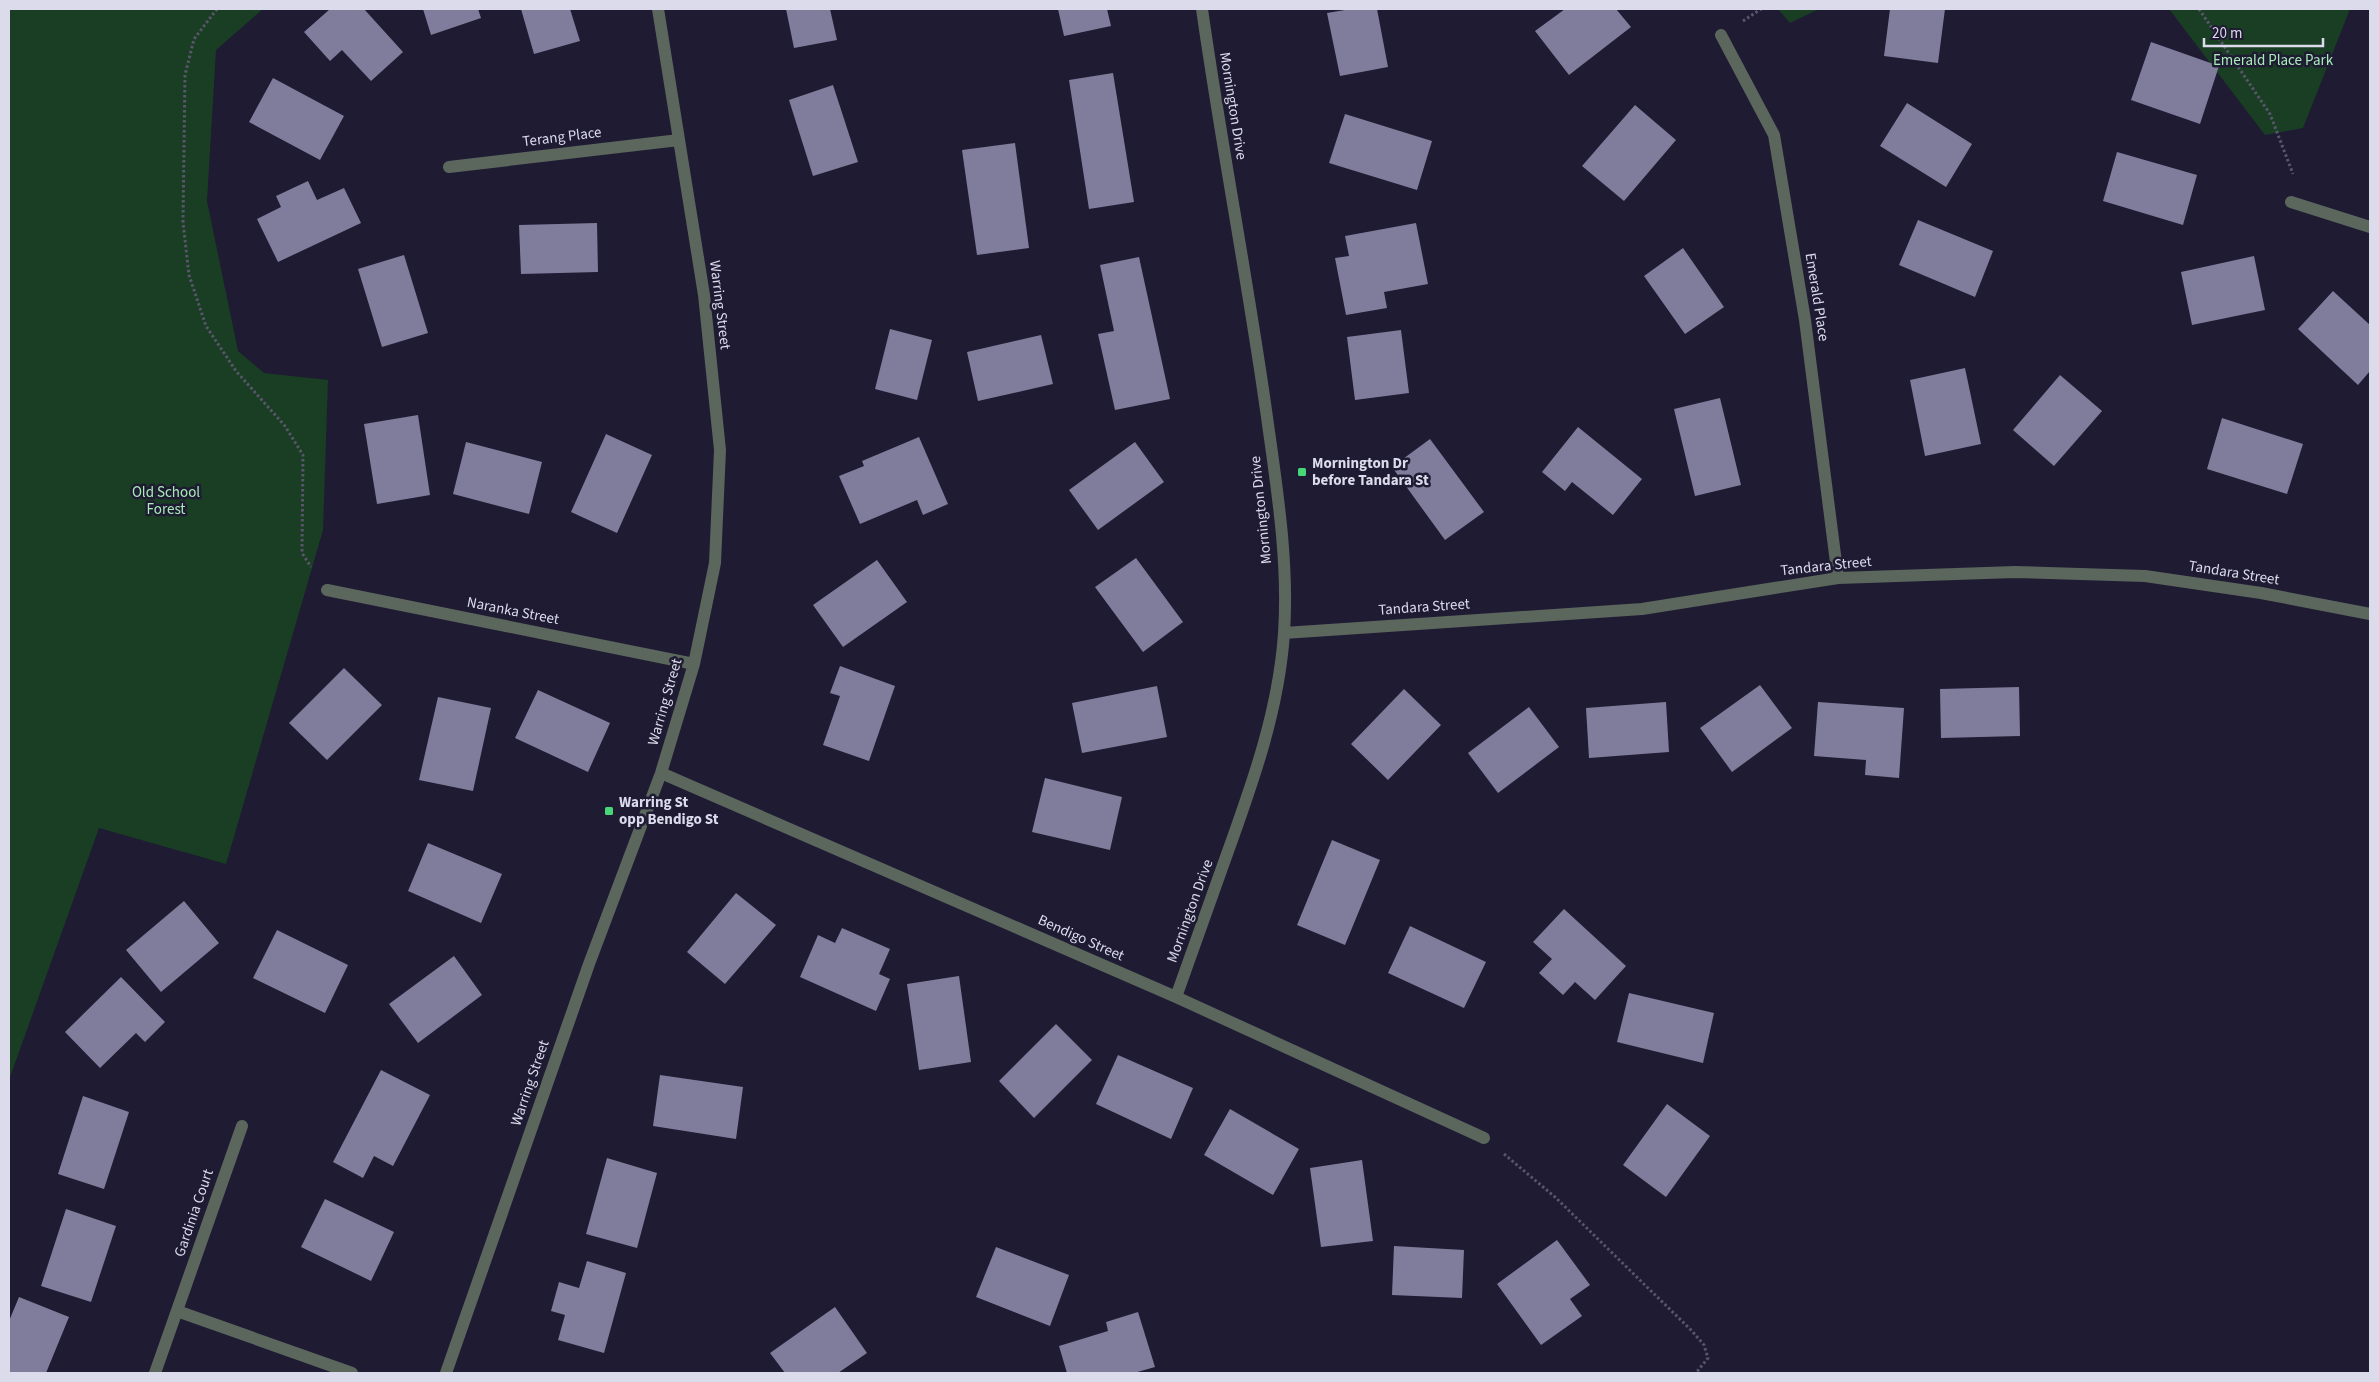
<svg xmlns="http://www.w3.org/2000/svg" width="2379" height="1382" font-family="'Source Sans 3',sans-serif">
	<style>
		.green { fill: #1a3e24 }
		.building { fill: #807d9c }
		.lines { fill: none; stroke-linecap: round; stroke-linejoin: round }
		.path { stroke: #59566c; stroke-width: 3; stroke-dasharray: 2.5 2.5; stroke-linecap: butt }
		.minor { stroke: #5b665d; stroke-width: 12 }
		.poi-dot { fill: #48d778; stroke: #1e1b33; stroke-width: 2 }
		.labels { text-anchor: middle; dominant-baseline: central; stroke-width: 5; stroke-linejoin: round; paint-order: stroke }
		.park-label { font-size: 15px; fill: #a7ecb6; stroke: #1e1b33 }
		.street-label { font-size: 15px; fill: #dcdbec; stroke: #1e1b33 }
		.poi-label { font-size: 15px; font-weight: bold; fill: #dcdbec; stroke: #1e1b33; text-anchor: start }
	</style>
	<rect width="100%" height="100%" fill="#1e1b33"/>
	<path class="green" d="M9,9H263L216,50L207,201L238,351L264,373L328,380L323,530L226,864L99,828L9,1080Z
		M1778,9H1819L1790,23Z
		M2169,9H2350L2303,128L2265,135Z"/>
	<path class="building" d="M330,9H364L403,52L371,81L342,50L330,61L304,32Z
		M423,9H478L481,18L431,35Z
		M521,9H570L580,41L534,54Z
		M786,9H830L837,40L794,48Z
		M1058,9H1107L1111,26L1064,36Z
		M1351,9H1377L1388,67L1340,76L1327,13Z
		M1565,9H1616L1631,27L1569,75L1535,31Z
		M1890,9H1945L1938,63L1884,56Z
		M2151,42L2219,66L2200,124L2131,100Z
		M1113,73L1134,202L1089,209L1069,80Z
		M273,78L344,116L320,160L249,122Z
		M833,85L858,162L813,176L789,100Z
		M1907,103L1972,144L1946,187L1880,146Z
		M1635,105L1676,140L1624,201L1582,166Z
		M1345,114L1432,141L1417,190L1329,163Z
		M1015,143L1029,248L977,255L962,150Z
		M2117,152L2197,175L2183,225L2103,201Z
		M308,181L317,200L344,188L361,223L278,262L257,219L281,207L276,196Z
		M1918,220L1993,251L1975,297L1899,265Z
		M597,223L598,272L521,274L519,225Z
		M1416,223L1428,284L1384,292L1387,308L1346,315L1335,258L1349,256L1345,236Z
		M1683,248L1724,307L1685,334L1644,276Z
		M404,255L428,333L382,347L358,269Z
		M2254,256L2265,310L2192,325L2181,272Z
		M1139,257L1170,399L1115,410L1098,334L1114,331L1100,265Z
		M2333,291L2370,325V371L2358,385L2298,329Z
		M890,329L932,340L917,400L875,389Z
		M1401,330L1409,393L1355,400L1347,337Z
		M1041,335L1053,384L978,401L967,352Z
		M1965,368L1981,444L1925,456L1910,380Z
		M2060,375L2102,411L2054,466L2013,430Z
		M1720,398L1741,485L1695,496L1674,409Z
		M418,415L430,495L377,504L364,424Z
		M2222,418L2303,444L2287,494L2207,469Z
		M1578,427L1642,479L1613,515L1572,482L1565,491L1542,472Z
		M606,434L652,455L617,533L571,512Z
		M919,437L948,504L923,515L917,500L860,524L839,476L864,466L862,461Z
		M1430,439L1484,512L1445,540L1392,467Z
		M466,442L542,462L529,514L453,494Z
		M1135,442L1164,482L1098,530L1069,490Z
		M1136,558L1183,622L1143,652L1095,587Z
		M877,560L907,602L843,647L813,605Z
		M840,666L895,686L869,761L823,745L840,696L830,693Z
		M344,668L382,705L327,760L289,723Z
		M1760,685L1792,728L1732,772L1700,728Z
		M1157,686L1167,737L1082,753L1072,703Z
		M2019,687L2020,736L1941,738L1940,689Z
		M1404,689L1441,725L1388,780L1351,744Z
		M538,690L610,723L588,772L515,738Z
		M438,697L491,708L473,791L419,780Z
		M1666,702L1669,752L1589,758L1586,708Z
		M1818,702L1904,708L1899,778L1865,775L1866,760L1814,756Z
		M1529,707L1559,747L1498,793L1468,753Z
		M1045,778L1122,797L1110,850L1032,832Z
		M1332,840L1380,860L1345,945L1297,925Z
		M428,843L502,874L481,923L408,891Z
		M736,893L776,925L725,984L687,952Z
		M184,901L219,943L161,992L126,950Z
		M1564,909L1626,966L1595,1000L1575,982L1563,995L1539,973L1552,959L1533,942Z
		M1410,926L1486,962L1464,1008L1388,973Z
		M842,928L890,949L879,974L890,979L876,1011L800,977L818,935L835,943Z
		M277,930L348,965L325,1013L253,978Z
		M454,956L482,995L418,1043L389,1004Z
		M959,976L971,1062L919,1070L907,984Z
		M121,977L165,1022L145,1042L136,1033L100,1068L65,1032Z
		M1629,993L1714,1013L1703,1063L1617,1042Z
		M1056,1024L1092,1060L1034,1118L999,1081Z
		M1118,1055L1193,1088L1171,1139L1096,1104Z
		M381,1070L430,1095L393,1166L374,1156L363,1178L333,1162Z
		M660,1075L743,1087L736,1139L653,1126Z
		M83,1096L129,1112L104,1189L58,1174Z
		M1667,1104L1710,1136L1666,1197L1623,1165Z
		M1230,1109L1299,1149L1273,1195L1204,1155Z
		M607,1158L657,1173L637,1248L586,1234Z
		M1362,1160L1373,1241L1321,1247L1310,1168Z
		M325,1199L394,1232L371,1281L301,1247Z
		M66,1209L116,1226L91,1302L41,1286Z
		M1557,1240L1590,1285L1570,1299L1582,1316L1541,1345L1497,1284Z
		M1394,1246L1464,1250L1462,1298L1392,1295Z
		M996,1247L1069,1275L1050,1326L976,1297Z
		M587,1261L626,1273L604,1353L558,1340L565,1315L551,1311L559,1282L579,1288Z
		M19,1297L69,1317L46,1373H9V1321Z
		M835,1307L867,1353L838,1373H785L770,1353Z
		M1138,1312L1155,1367L1134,1373H1067L1059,1346L1108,1331L1106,1322Z"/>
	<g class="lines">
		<path class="path" d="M217,9L194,39L185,75L183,222L189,275L206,326L236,371L285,426L303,455L302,553L311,567
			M2199,9L2270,114L2293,174
			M1743,21L1761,9
			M1504,1154L1555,1197L1692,1331L1704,1345L1708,1358L1696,1373"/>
		<path class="minor" d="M1721,35L1774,135L1805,320L1838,578
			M449,167L679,140
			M2291,202L2370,227
			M327,590L694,664
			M1284,633L1642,609L1838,578L2015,572L2145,576L2261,593L2370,614
			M661,773L1176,997L1484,1138
			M1176,997C1193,949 1210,902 1227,854C1253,782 1279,709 1284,633C1289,559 1276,483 1266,410C1247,276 1221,143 1202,9
			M177,1311L352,1373
			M155,1373L242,1126
			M446,1373L589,964L661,773L694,664L715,563L720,450L704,295L658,9"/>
	</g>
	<g class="poi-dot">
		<rect x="1297" y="467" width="10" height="10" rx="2.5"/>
		<rect x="604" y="806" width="10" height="10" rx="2.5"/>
	</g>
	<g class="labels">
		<g class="park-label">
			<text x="2273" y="60">Emerald Place Park</text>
			<text x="166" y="492">Old School<tspan x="166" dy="17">Forest</tspan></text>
		</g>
		<g class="street-label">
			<text transform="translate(1233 106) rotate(81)">Mornington Drive</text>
			<text transform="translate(562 137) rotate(-7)">Terang Place</text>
			<text transform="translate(1817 297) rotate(81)">Emerald Place</text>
			<text transform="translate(720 305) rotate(83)">Warring Street</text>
			<text transform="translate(1261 510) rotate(-96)">Mornington Drive</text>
			<text transform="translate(1826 566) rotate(-6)">Tandara Street</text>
			<text transform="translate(2234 573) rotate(9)">Tandara Street</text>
			<text transform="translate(1424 607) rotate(-4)">Tandara Street</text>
			<text transform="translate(513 611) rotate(11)">Naranka Street</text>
			<text transform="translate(665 702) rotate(-74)">Warring Street</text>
			<text transform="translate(1190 911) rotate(-70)">Mornington Drive</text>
			<text transform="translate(1081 938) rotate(24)">Bendigo Street</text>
			<text transform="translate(530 1083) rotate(-71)">Warring Street</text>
			<text transform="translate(194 1213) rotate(-71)">Gardinia Court</text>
		</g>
		<g class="poi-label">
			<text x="1312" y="463">Mornington Dr<tspan x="1312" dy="17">before Tandara St</tspan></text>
			<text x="619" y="802">Warring St<tspan x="619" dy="17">opp Bendigo St</tspan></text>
		</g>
	</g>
	<rect width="2379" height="1382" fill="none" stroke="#dcdbec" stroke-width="20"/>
	<path d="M2204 38v8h119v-8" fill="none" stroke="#dcdbec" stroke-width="2.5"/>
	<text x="2212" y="38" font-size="15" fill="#dcdbec" stroke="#1e1b33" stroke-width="4" paint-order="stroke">20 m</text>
</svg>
